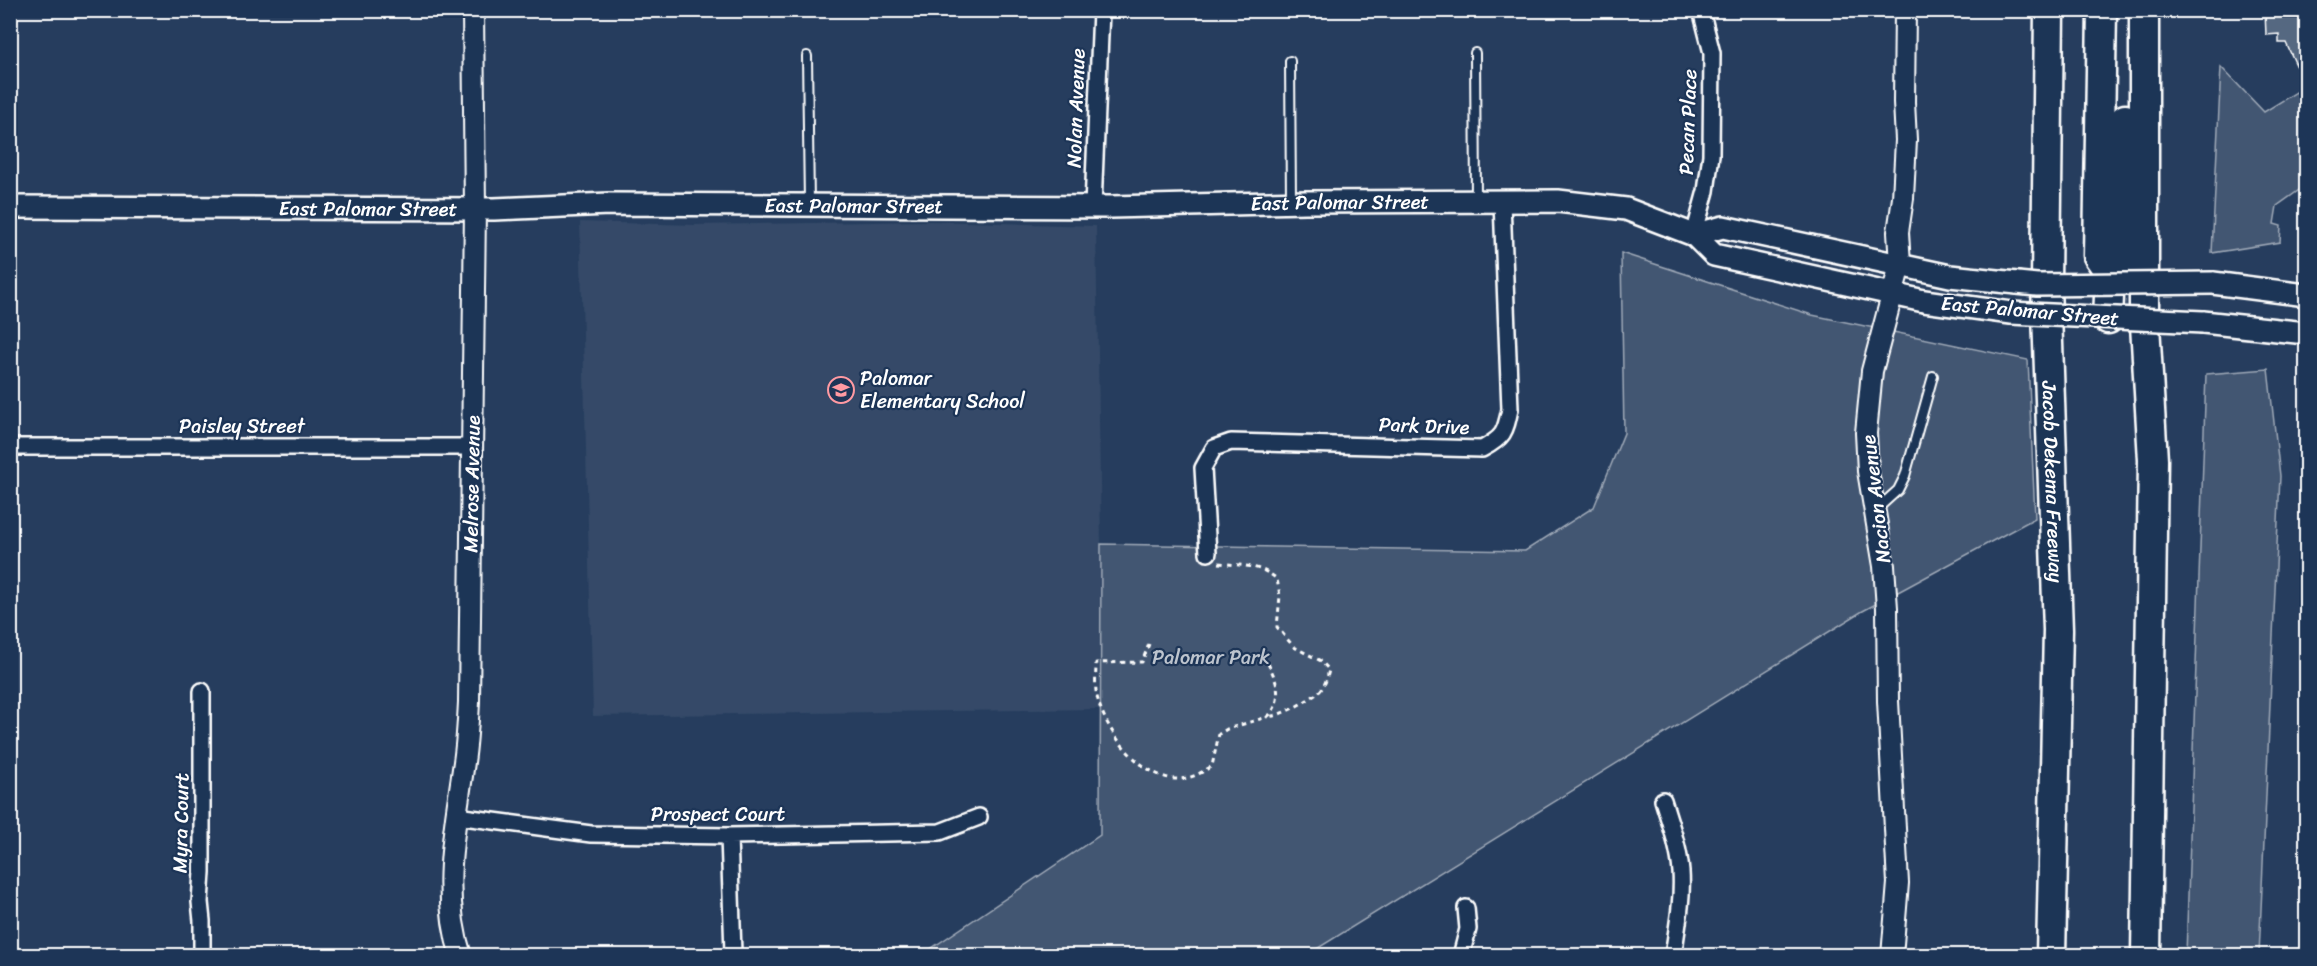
<svg xmlns="http://www.w3.org/2000/svg" width="2317" height="966" font-family="Sriracha,sans-serif">
	<style>
		.built { fill: #344a68 }
		.green { fill: #425672; stroke: #a0aab8; stroke-width: 1.5 }
		.building { fill: #556781; stroke: #fff; stroke-width: 1.5 }
		.lines { fill: none; stroke-linecap: round; stroke-linejoin: round }
		.service-casing { stroke: #fff; stroke-width: 12 }
		.minor-casing { stroke: #fff; stroke-width: 20 }
		.tertiary-casing { stroke: #fff; stroke-width: 24 }
		.secondary-casing { stroke: #fff; stroke-width: 26 }
		.motorway-casing { stroke: #fff; stroke-width: 33 }
		.path { stroke: #fff; stroke-width: 3; stroke-dasharray: 4.5 4.5; stroke-linecap: butt }
		.service { stroke: #1d3557; stroke-width: 8 }
		.minor { stroke: #1d3557; stroke-width: 15 }
		.tertiary { stroke: #1d3557; stroke-width: 20 }
		.secondary { stroke: #1d3557; stroke-width: 21 }
		.motorway { stroke: #1d3557; stroke-width: 28 }
		.secondary-bridge-casing { stroke: #fff; stroke-width: 26; stroke-linecap: butt }
		.secondary-bridge { stroke: #1d3557; stroke-width: 21 }
		.labels { text-anchor: middle; dominant-baseline: central; stroke-width: 4.5; stroke-linejoin: round; paint-order: stroke }
		.street-label { font-size: 20px; fill: #fff; stroke: #1d3557 }
		.poi-label { font-size: 20px; fill: #fff; stroke: #1d3557; text-anchor: start }
		.park-label { font-size: 20px; fill: #bdc4ce; stroke: #1d3557 }
	</style>
	<rect width="100%" height="100%" fill="#263d5e"/>
	<filter id="ink" filterUnits="userSpaceOnUse"><feTurbulence type="fractalNoise" baseFrequency=".0167" numOctaves="2"/><feDisplacementMap in="SourceGraphic" scale="12" xChannelSelector="R" yChannelSelector="G"/><feConvolveMatrix kernelMatrix="1 2 1 2 8 2 1 2 1" color-interpolation-filters="sRGB"/></filter>
	<g filter="url(#ink)">
		<path class="built" d="M929,221L1096,226L1101,544L1099,709L593,716L580,222L696,225Z"/>
		<path class="green" d="M2221,67L2264,112L2306,86V185L2277,206L2274,224L2281,226L2280,242L2212,253Z
			M1621,253L1812,315L2028,360L2035,518L1861,612L1307,955L920,956L1100,835L1101,544L1525,551L1594,507L1624,433Z
			M2268,369L2280,476L2259,955H2186L2206,374Z"/>
		<path class="building" d="M2307,10V89L2286,43H2279V34L2266,35L2265,11Z"/>
		<g class="lines">
			<defs>
				<path id="service" d="M1475,53L1476,201
					M807,56L809,203
					M1290,61L1291,201
					M1877,509L1898,490L1905,476L1933,376"/>
				<path id="minor" d="M1093,207L1101,10
					M1694,235L1706,191L1711,155L1712,53L1701,10
					M10,447H473
					M1208,553L1203,468L1214,448L1231,442L1482,449C1504,437 1505,433 1510,409L1502,202
					M202,691V872L200,902L202,921V956
					M1663,800C1670,823 1679,847 1681,872C1683,899 1677,928 1673,956
					M456,816L591,834L729,836L940,832L979,817
					M729,836L733,953
					M1461,956L1468,929L1466,908"/>
				<path id="tertiary" d="M461,956C440,892 455,827 464,762C467,742 468,722 469,702L475,209L473,10
					M1892,956L1898,883L1888,701L1887,608L1884,566L1868,471L1866,433L1872,371L1900,265L1898,232L1903,198L1906,140L1904,102L1905,10"/>
				<g id="secondary">
					<path id="s1" d="M10,207L494,209L609,204L1111,207L1306,202L1558,201L1626,209L1694,235L1714,255L1924,301L2011,313"/>
					<path d="M1694,235L1723,227L1950,276L2017,283"/>
					<path d="M2213,283L2306,295"/>
					<path d="M2203,322L2306,333"/>
				</g>
				<g id="motorway">
					<path id="s2" d="M2049,10L2046,285L2058,630L2051,956"/>
					<path d="M2102,10L2098,256L2110,273"/>
					<path d="M2144,10V308L2153,460L2146,956"/>
					<path d="M2108,319L2110,273L2123,255L2125,119"/>
				</g>
			</defs>
			<use href="#service" class="service-casing"/>
			<use href="#minor" class="minor-casing"/>
			<use href="#tertiary" class="tertiary-casing"/>
			<use href="#secondary" class="secondary-casing"/>
			<use href="#motorway" class="motorway-casing"/>
			<path class="path" d="M1219,563C1241,566 1259,564 1277,579L1280,596L1277,627L1294,647L1321,661L1329,670C1327,678 1325,686 1319,692C1308,701 1281,716 1267,717C1279,707 1280,691 1274,677C1272,670 1268,666 1267,659
				M1149,644L1142,662L1096,663C1096,672 1095,682 1096,691C1101,726 1140,779 1178,779C1191,779 1201,773 1212,766L1219,734L1227,729L1267,717"/>
			<use href="#service" class="service"/>
			<use href="#minor" class="minor"/>
			<use href="#tertiary" class="tertiary"/>
			<use href="#secondary" class="secondary"/>
			<use href="#motorway" class="motorway"/>
			<defs>
				<path id="secondary-bridge" d="M2017,283L2037,285L2213,283
					M2011,313L2203,322"/>
			</defs>
			<use href="#secondary-bridge" class="secondary-bridge-casing"/>
			<use href="#secondary-bridge" class="secondary-bridge"/>
		</g>
	</g>
	<defs>
		<symbol id="school-ring" viewBox="-11 -11 22 22"><circle r="9.5" fill="#1d3557" stroke="#ff9aa2" stroke-width="1.5"/><path d="M0-5L7-2L0 1L-7-2ZM-4 1L0 2.5L4 1V4Q0 6-4 4Z" fill="#ff9aa2"/></symbol>
	</defs>
	<g fill-rule="evenodd">
		<use href="#school-ring" x="826" y="375" width="30" height="30"/>
	</g>
	<g class="labels">
		<g class="street-label">
			<text transform="translate(1076 108) rotate(-88)">Nolan Avenue</text>
			<text transform="translate(1688 122) rotate(-88)">Pecan Place</text>
			<text stroke="none"><textPath href="#s1" startOffset="1330">East Palomar Street</textPath></text>
			<text stroke="none"><textPath href="#s1" startOffset="844">East Palomar Street</textPath></text>
			<text stroke="none"><textPath href="#s1" startOffset="358">East Palomar Street</textPath></text>
			<text transform="translate(2030 311) rotate(5)">East Palomar Street</text>
			<text x="242" y="426">Paisley Street</text>
			<text transform="translate(1424 426) rotate(2)">Park Drive</text>
			<text stroke="none"><textPath href="#s2" startOffset="472">Jacob Dekema Freeway</textPath></text>
			<text transform="translate(472 484) rotate(-89)">Melrose Avenue</text>
			<text transform="translate(1876 499) rotate(-97)">Nacion Avenue</text>
			<text x="718" y="814">Prospect Court</text>
			<text transform="translate(181 823) rotate(-89)">Myra Court</text>
		</g>
		<g class="poi-label">
			<text x="860" y="378">Palomar<tspan x="860" dy="23">Elementary School</tspan></text>
		</g>
		<g class="park-label">
			<text x="1211" y="657">Palomar Park</text>
		</g>
	</g>
	<rect width="2317" height="966" fill="none" stroke="#1d3557" stroke-width="36"/>
	<rect x="18" y="18" width="2281" height="930" fill="none" stroke="#fff" stroke-width="2" filter="url(#ink)"/>
</svg>
